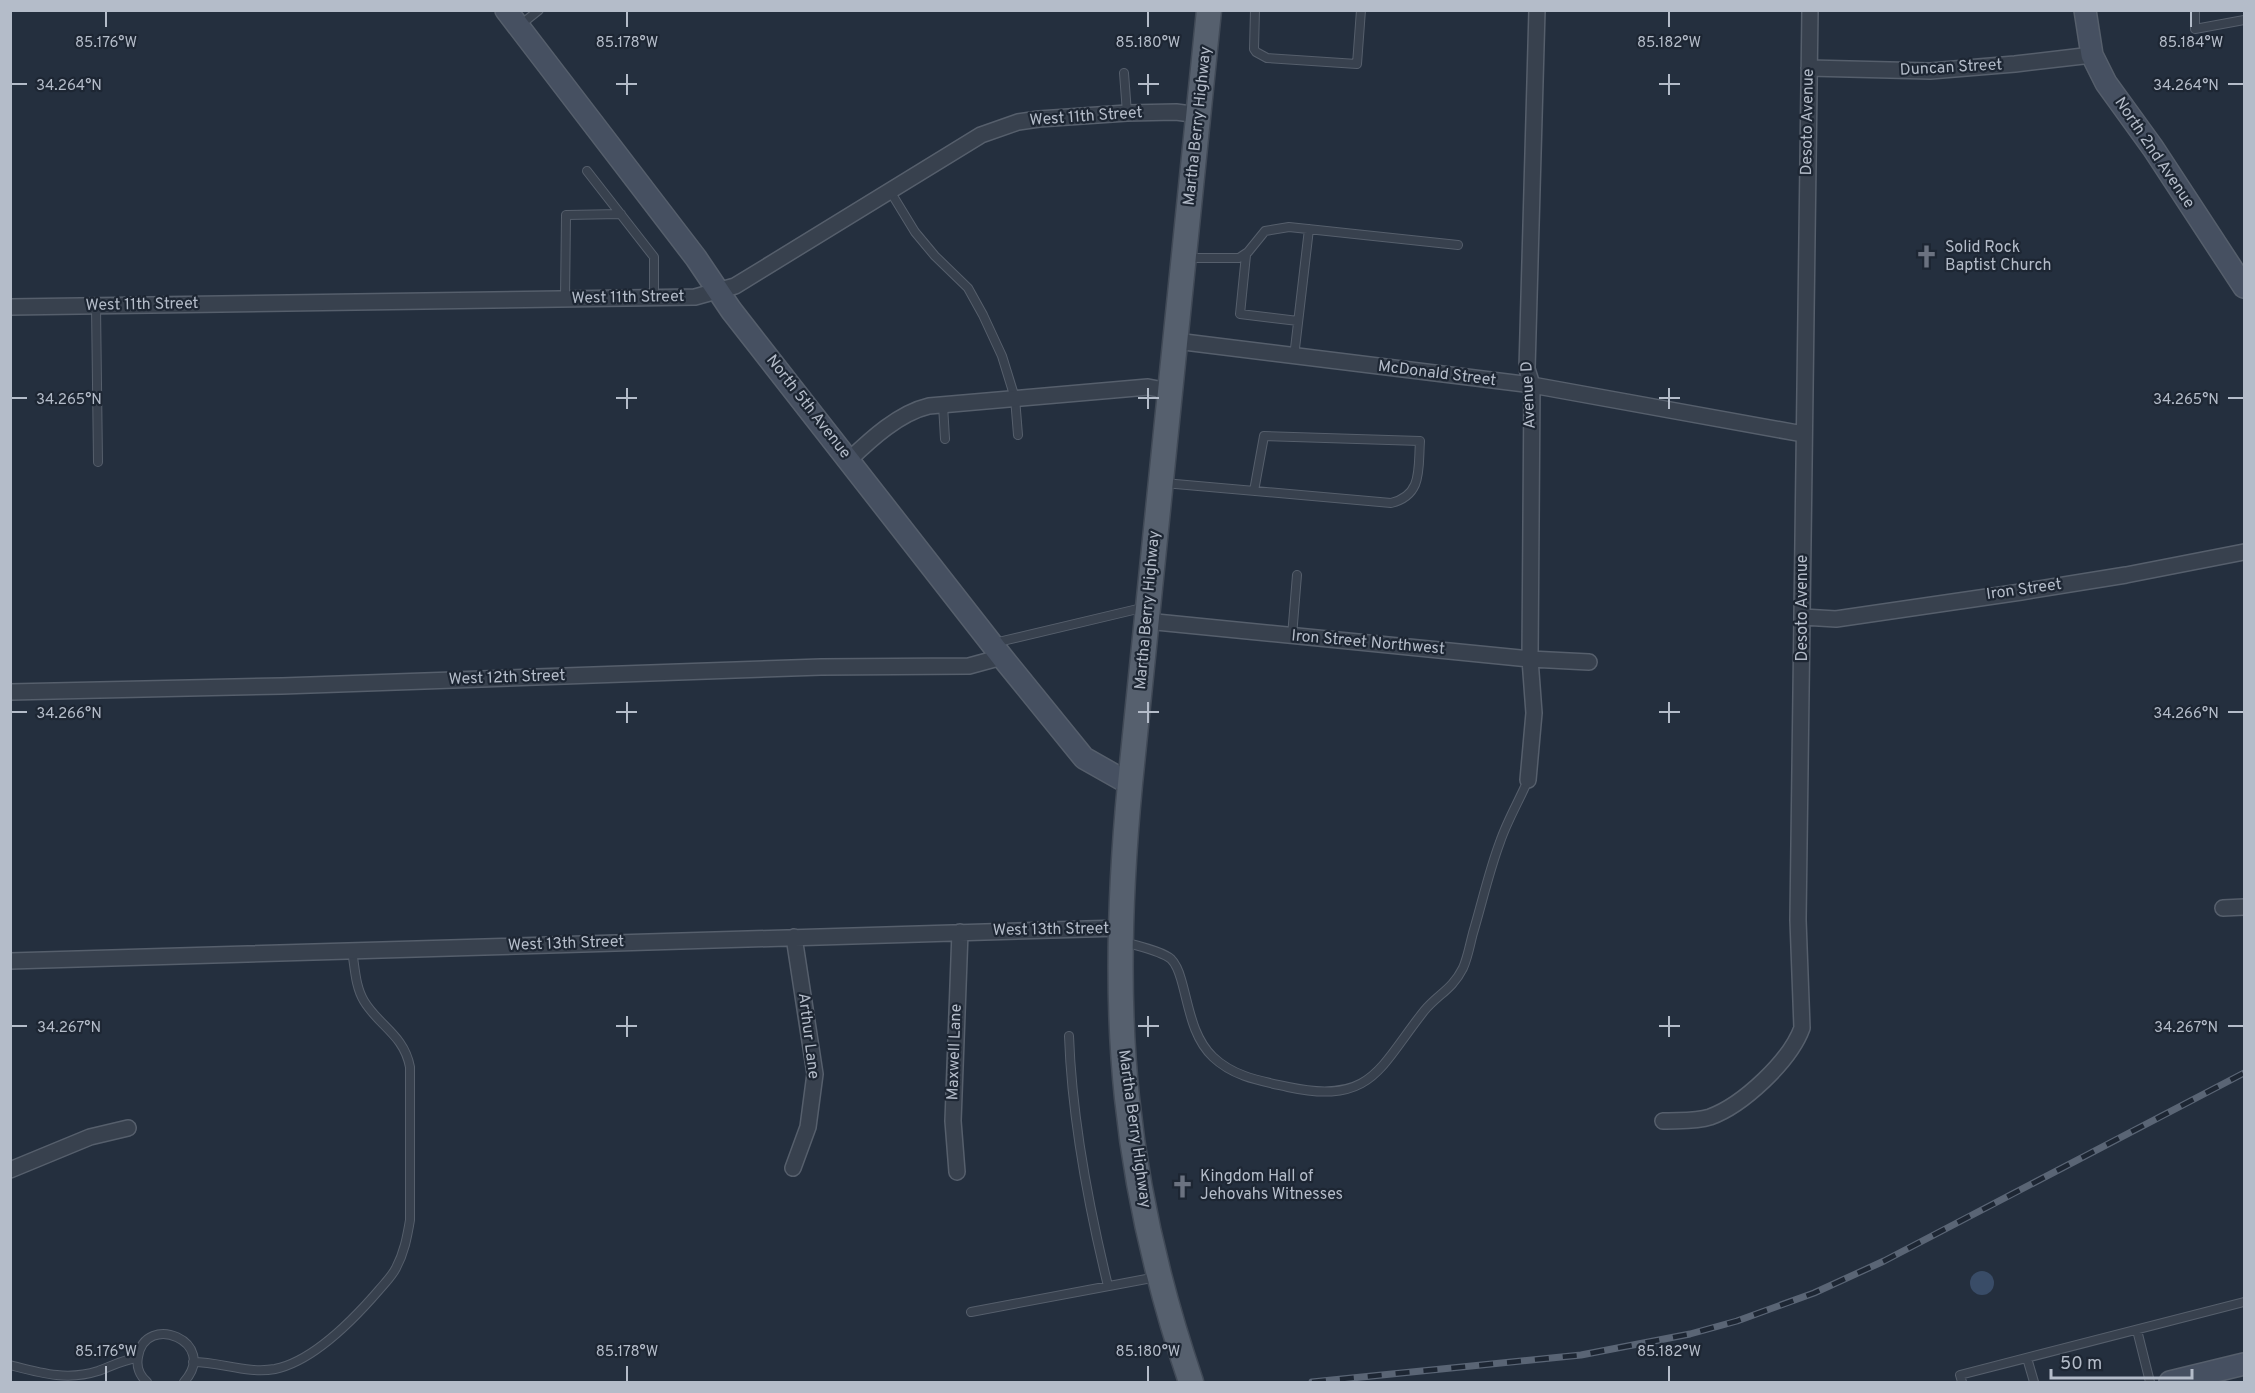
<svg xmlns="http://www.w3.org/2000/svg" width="2255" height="1393" font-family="Overpass,sans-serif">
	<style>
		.water { fill: #394c67 }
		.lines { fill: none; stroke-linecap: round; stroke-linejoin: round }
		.lane-casing { stroke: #565f6c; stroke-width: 10 }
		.street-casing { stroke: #565f6c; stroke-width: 18 }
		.secondary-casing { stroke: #565f6c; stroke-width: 24 }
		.primary-casing { stroke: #414a57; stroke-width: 27 }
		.lane { stroke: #38414e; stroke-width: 8 }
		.street { stroke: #38414e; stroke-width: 15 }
		.secondary { stroke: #465061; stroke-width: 21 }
		.primary { stroke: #56606e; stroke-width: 24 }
		.rail-casing { stroke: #5a6575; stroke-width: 7 }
		.rail { stroke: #1d2633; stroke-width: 4.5; stroke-dasharray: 14; stroke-linecap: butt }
		.ticks { fill: none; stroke: #b4bcc9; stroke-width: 2 }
		.labels { text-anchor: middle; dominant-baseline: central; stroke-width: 4.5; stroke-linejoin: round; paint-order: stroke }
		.street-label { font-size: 16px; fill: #b4bcc9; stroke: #1d2633 }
		.poi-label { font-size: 16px; fill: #b4bcc9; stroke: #1d2633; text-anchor: start }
		.ticks-label { font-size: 15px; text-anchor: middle; fill: #b4bcc9; stroke: #1d2633; stroke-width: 4.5; stroke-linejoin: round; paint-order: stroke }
	</style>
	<rect width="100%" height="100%" fill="#242f3e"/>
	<path class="water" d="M1970 1283a12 12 0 1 1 24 0a12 12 0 1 1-24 0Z"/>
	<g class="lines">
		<defs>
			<path id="lane" d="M1255,10L1254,49L1256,52L1267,58L1357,64L1361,10
				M2195,10V29L2244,20
				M519,26L539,10
				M1124,73L1127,113
				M587,171L654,257V297
				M890,191L915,232L935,256L968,288L983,315L1002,356L1015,398L1018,435
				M1246,255L1240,314L1298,321
				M1186,258H1239L1248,252L1265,231L1289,227L1458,245
				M565,299L566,215L621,214
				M96,306L98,462
				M1294,357L1309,229
				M943,405L945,439
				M1164,483L1391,503C1423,495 1418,469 1420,441L1264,436L1254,491
				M1292,636L1297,575
				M994,643L1146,607
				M1125,942C1137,946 1162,951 1171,959C1176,964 1179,972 1181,979C1189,1006 1192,1037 1213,1057C1234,1077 1261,1081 1288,1087C1372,1105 1379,1068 1424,1011C1438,994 1452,990 1463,968C1468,957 1470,944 1473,933C1482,903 1489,871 1500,842C1507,821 1519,801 1528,780
				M1069,1036C1072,1120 1088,1204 1108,1286
				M971,1312L1157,1277
				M2137,1330L2150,1382
				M2027,1358L2034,1382
				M193,1362C221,1362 247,1374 275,1369C314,1361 354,1319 379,1290C385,1283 392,1276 396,1268C404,1253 407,1238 410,1220V1067C404,1035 379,1026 364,1001C355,986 355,967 352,951
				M10,1365C41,1373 67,1381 98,1371C112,1366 122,1360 137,1358
				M147,1382C140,1376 136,1367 138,1357C145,1311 220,1342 184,1382
				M1962,1382L1960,1375L2244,1302"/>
			<path id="street" d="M1809,68L1930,71L2015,64L2092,55
				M10,307L695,297L735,286L981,135L1018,122L1039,119L1127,113L1176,112L1199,115
				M1176,341L1532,385L1803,434
				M849,460C871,439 899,413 929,406L1148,387L1169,391
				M1803,617L1836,619L2021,592L2126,575L2244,552
				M1146,621L1530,659L1589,662
				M10,692L282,686L821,667L969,666L1002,657
				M1528,780L1534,713L1530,659L1532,385L1527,369L1537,10
				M2223,908L2244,907
				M10,961L1121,928
				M1663,1121C1678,1120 1695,1122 1710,1117C1743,1105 1790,1061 1802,1028L1798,920L1810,10
				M793,1168L808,1127L815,1074L794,937
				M10,1170L90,1137L128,1128
				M957,1172L953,1121L960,932"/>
			<path id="secondary" d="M506,10L696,258L731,310L1002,657L1084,758L1130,784
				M2085,10L2092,55L2106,83L2153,148L2244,287
				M2170,1382L2244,1364"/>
			<path id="primary" d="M1191,1382C1160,1291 1137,1195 1127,1098C1116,994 1120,888 1130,784L1209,10"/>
		</defs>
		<use href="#lane" class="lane-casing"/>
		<use href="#street" class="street-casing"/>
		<use href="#secondary" class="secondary-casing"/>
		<use href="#primary" class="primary-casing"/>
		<use href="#lane" class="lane"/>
		<use href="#street" class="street"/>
		<use href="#secondary" class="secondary"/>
		<use href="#primary" class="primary"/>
		<defs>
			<path id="rail" d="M1312,1382L1581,1355L1690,1334L1737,1321L1814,1293L1884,1261L2244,1073"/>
		</defs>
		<use href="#rail" class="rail-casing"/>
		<use href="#rail" class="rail"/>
	</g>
	<path class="ticks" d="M106,12V27M627,12V27M1148,12V27M1669,12V27M2191,12V27M627,74V95M1148,74V95M1669,74V95M12,84H27M616,84H637M1138,84H1159M1659,84H1680M2228,84H2243M627,388V409M1148,388V409M1669,388V409M12,398H27M616,398H637M1138,398H1159M1659,398H1680M2228,398H2243M627,702V723M1148,702V723M1669,702V723M12,712H27M616,712H637M1138,712H1159M1659,712H1680M2228,712H2243M627,1016V1037M1148,1016V1037M1669,1016V1037M12,1026H27M616,1026H637M1138,1026H1159M1659,1026H1680M2228,1026H2243M106,1366V1381M627,1366V1381M1148,1366V1381M1669,1366V1381"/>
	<defs>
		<symbol id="church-bare" viewBox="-9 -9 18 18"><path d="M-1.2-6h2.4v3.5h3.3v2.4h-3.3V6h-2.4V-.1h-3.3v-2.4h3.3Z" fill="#6b7280" stroke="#1d2633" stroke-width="2.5" paint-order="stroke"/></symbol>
	</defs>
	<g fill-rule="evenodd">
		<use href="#church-bare" x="1910" y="240" width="33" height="33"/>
		<use href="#church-bare" x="1166" y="1170" width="33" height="33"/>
	</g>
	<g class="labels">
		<g class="street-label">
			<text transform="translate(1951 68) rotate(-3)">Duncan Street</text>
			<text transform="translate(1086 117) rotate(-4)">West 11th Street</text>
			<text transform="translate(1808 122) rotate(-89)">Desoto Avenue</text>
			<text transform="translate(1198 126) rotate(-84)">Martha Berry Highway</text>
			<text transform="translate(2154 153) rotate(56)">North 2nd Avenue</text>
			<text transform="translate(628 298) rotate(-1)">West 11th Street</text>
			<text transform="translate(142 305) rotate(-1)">West 11th Street</text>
			<text transform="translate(1437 374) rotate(7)">McDonald Street</text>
			<text transform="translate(1529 395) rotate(-93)">Avenue D</text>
			<text transform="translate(808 407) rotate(52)">North 5th Avenue</text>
			<text transform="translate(2024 590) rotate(-8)">Iron Street</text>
			<text transform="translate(1803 608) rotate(-90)">Desoto Avenue</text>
			<text transform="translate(1148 610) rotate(-85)">Martha Berry Highway</text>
			<text transform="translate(1368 643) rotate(5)">Iron Street Northwest</text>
			<text transform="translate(507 678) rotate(-2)">West 12th Street</text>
			<text transform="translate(1051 930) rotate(-1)">West 13th Street</text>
			<text transform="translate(566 944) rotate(-2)">West 13th Street</text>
			<text transform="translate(808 1036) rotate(83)">Arthur Lane</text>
			<text transform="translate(955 1052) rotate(-88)">Maxwell Lane</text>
			<text transform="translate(1134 1129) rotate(82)">Martha Berry Highway</text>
		</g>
		<g class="poi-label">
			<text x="1945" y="248">Solid Rock<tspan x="1945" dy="18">Baptist Church</tspan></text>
			<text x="1200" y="1177">Kingdom Hall of<tspan x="1200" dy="18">Jehovahs Witnesses</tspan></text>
		</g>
	</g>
	<g class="ticks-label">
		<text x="106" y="47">85.176°W</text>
		<text x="627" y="47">85.178°W</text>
		<text x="1148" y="47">85.180°W</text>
		<text x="1669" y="47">85.182°W</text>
		<text x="2191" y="47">85.184°W</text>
		<text x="2186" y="90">34.264°N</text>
		<text x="69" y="90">34.264°N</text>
		<text x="2186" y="404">34.265°N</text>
		<text x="69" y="404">34.265°N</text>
		<text x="2186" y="718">34.266°N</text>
		<text x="69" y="718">34.266°N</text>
		<text x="2186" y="1032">34.267°N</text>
		<text x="69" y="1032">34.267°N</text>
		<text x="106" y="1356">85.176°W</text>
		<text x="627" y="1356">85.178°W</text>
		<text x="1148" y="1356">85.180°W</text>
		<text x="1669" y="1356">85.182°W</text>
	</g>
	<rect width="2255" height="1393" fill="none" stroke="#b4bcc9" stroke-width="24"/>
	<path d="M2051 1369v9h141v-9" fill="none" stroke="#b4bcc9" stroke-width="3"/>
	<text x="2060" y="1369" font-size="18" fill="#b4bcc9" stroke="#1d2633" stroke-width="4.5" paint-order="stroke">50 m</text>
</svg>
